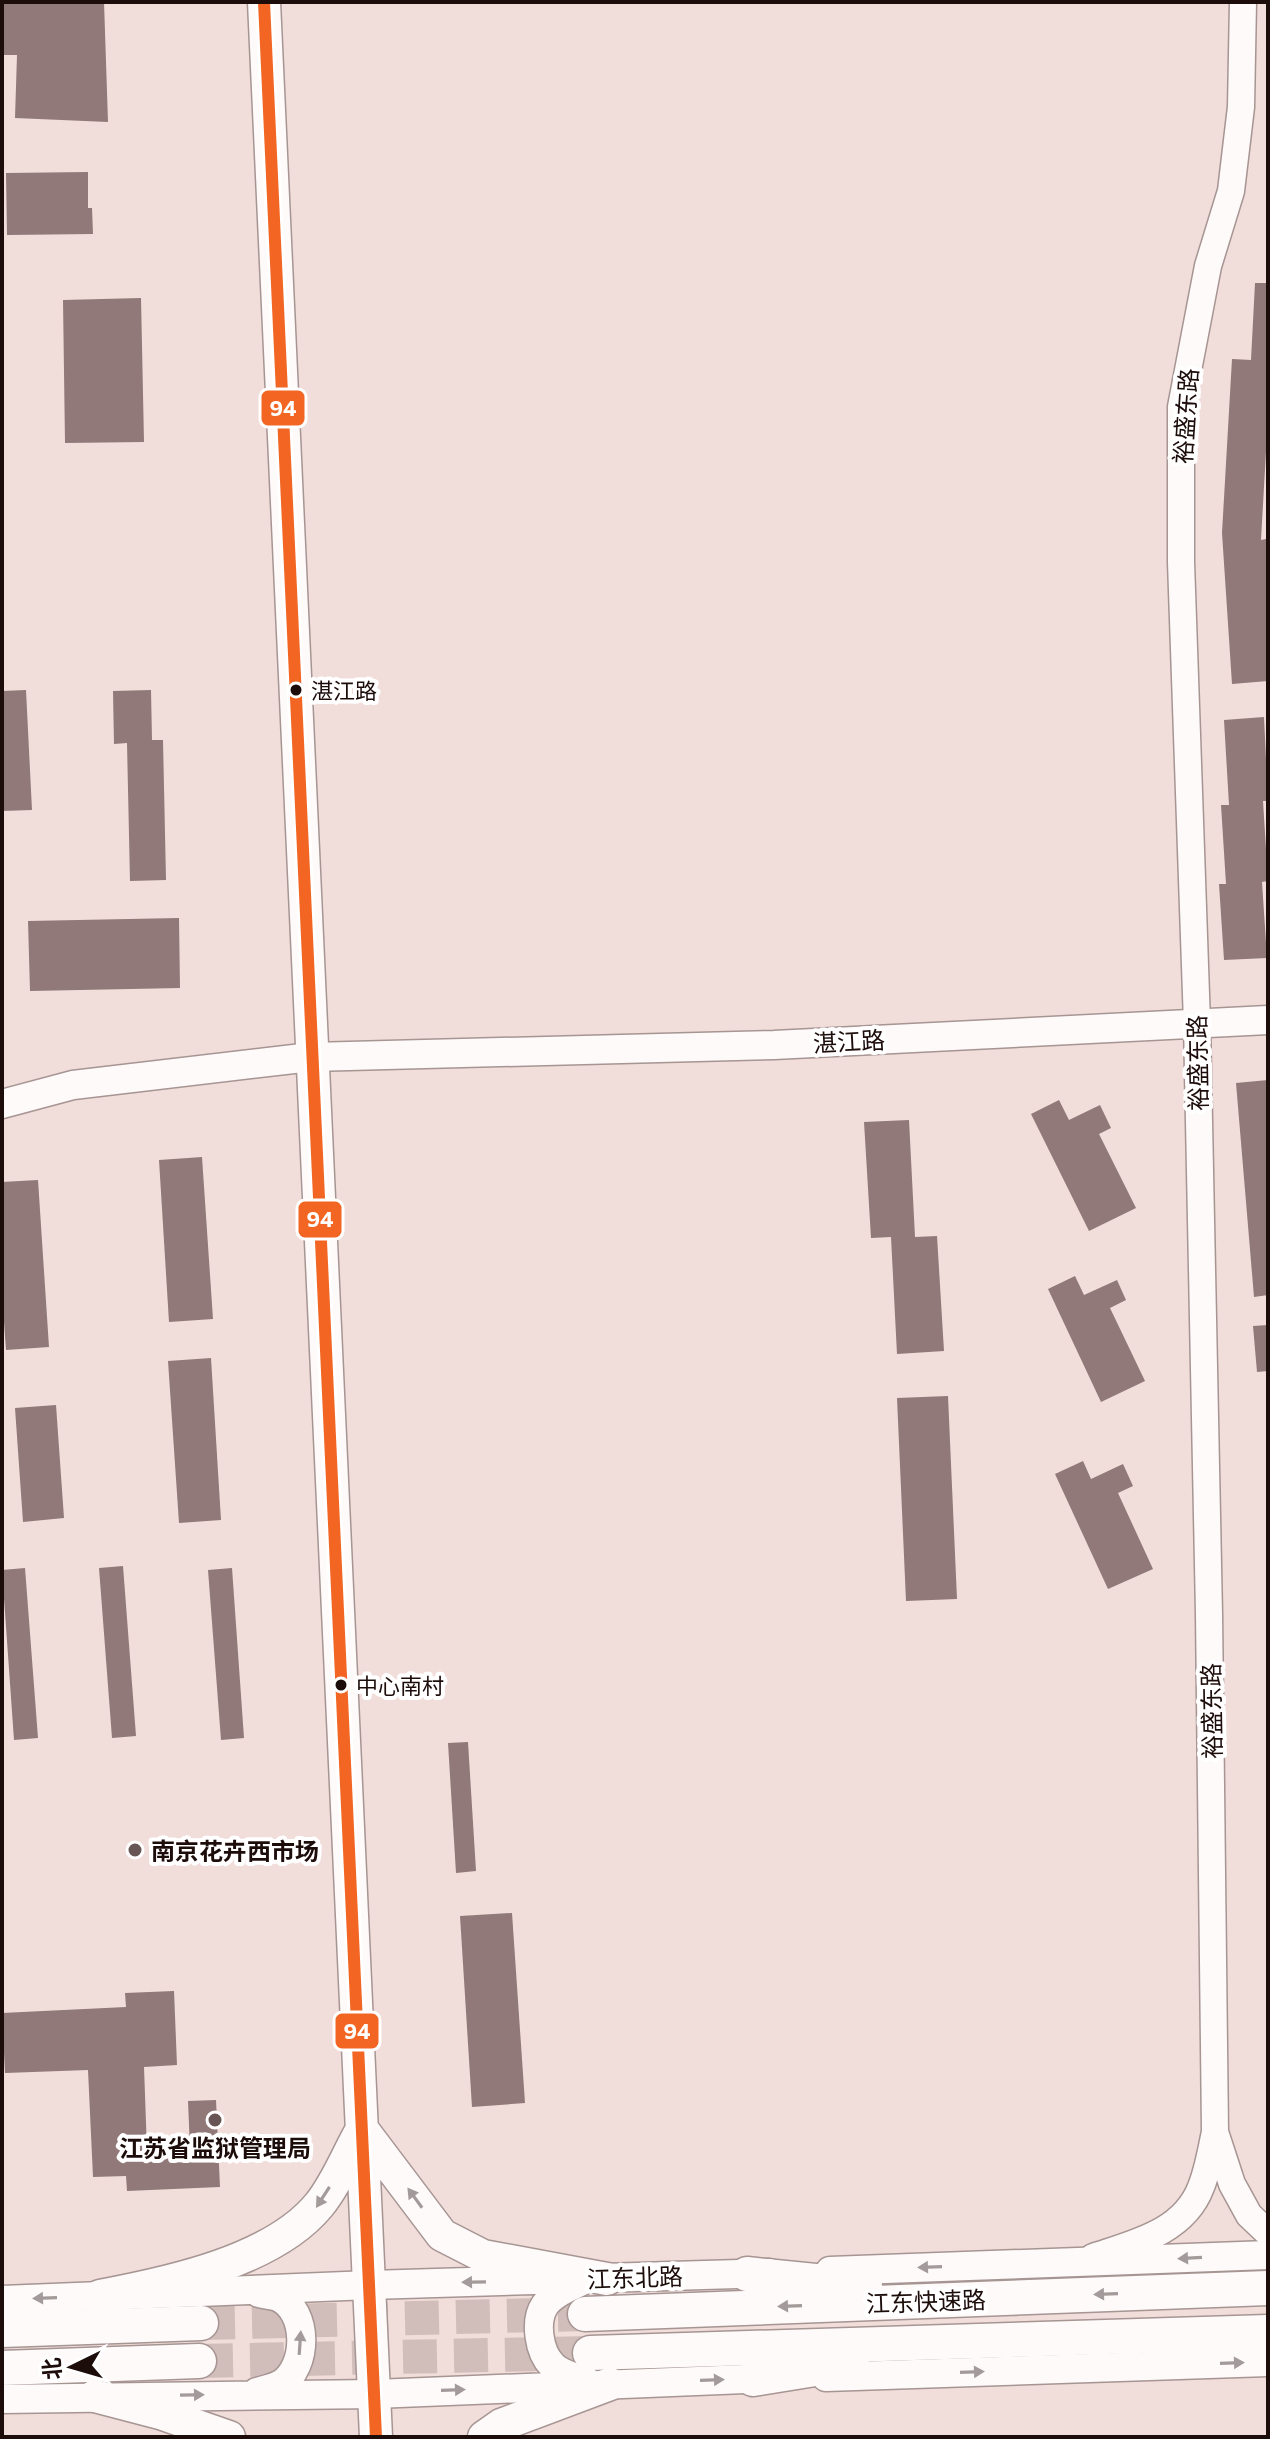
<svg xmlns="http://www.w3.org/2000/svg" width="1270" height="2439" font-family="Commissioner,'Noto Sans SC',sans-serif">
	<style>
		.building { fill: #907978 }
		.lines { fill: none; stroke-linecap: round; stroke-linejoin: round }
		.trunk-tunnel { stroke: #d1bebb; stroke-width: 34; stroke-dasharray: 34 17; stroke-linecap: butt }
		.tertiary-casing { stroke: #a69593; stroke-width: 29 }
		.secondary-casing { stroke: #a69593; stroke-width: 31 }
		.primary-casing { stroke: #a69593; stroke-width: 35 }
		.trunk-casing { stroke: #a69593; stroke-width: 37 }
		.tertiary { stroke: #fdfaf9; stroke-width: 26 }
		.secondary { stroke: #fdfaf9; stroke-width: 28 }
		.primary { stroke: #fdfaf9; stroke-width: 32 }
		.trunk { stroke: #fdfaf9; stroke-width: 34 }
		.bus-1-casing { stroke: #fff; stroke-width: 18 }
		.bus-1 { stroke: #f26522; stroke-width: 12 }
		.oneway { fill: #a39b9a }
		.bus-dot { fill: #1c0d0b; stroke: #fff; stroke-width: 3 }
		.poi-dot { fill: #675653; stroke: #fff; stroke-width: 3 }
		.labels { text-anchor: middle; dominant-baseline: central; stroke-width: 8; stroke-linejoin: round; paint-order: stroke }
		.bus-label { font-size: 22px; fill: #1c0d0b; stroke: #fff; text-anchor: start }
		.street-label { font-size: 24px; fill: #1c0d0b; stroke: #fff }
		.poi-label { font-size: 24px; font-weight: bold; fill: #1c0d0b; stroke: #fff; text-anchor: start }
		.line-badge { stroke: #fff; stroke-width: 3 }
		.badge-label { font-size: 22px; text-anchor: middle; font-weight: bold; fill: #fff }
	</style>
	<rect width="100%" height="100%" fill="#f1ddda"/>
	<path class="building" d="M2,2H104L108,122L15,118L17,55H2Z
		M88,172V208H92L93,234L7,235L6,173Z
		M1255,283H1268V416L1261,540L1266,539L1268,576V681L1232,684L1222,533L1232,359L1251,360Z
		M141,298L144,442L65,443L63,300Z
		M26,690L32,810L2,811V691Z
		M151,690L152,740H163L166,880L130,881L127,743L114,744L113,691Z
		M1264,717L1268,801H1263L1268,881L1262,882L1267,958L1224,960L1219,884H1226L1221,805H1229L1224,720Z
		M179,918L180,988L30,991L28,921Z
		M1268,1080V1295L1254,1297L1236,1083Z
		M1059,1100L1069,1120L1100,1105L1111,1128L1099,1134L1136,1208L1089,1231L1031,1114Z
		M909,1120L915,1237L937,1236L944,1351L897,1354L891,1237L871,1238L864,1122Z
		M202,1157L213,1319L169,1322L159,1160Z
		M38,1180L49,1347L6,1350L2,1294V1182Z
		M1075,1276L1084,1295L1117,1280L1126,1300L1110,1308L1145,1381L1101,1402L1048,1289Z
		M1268,1325V1371L1257,1372L1253,1326Z
		M211,1358L221,1520L179,1523L168,1361Z
		M948,1396L957,1599L906,1601L897,1398Z
		M56,1405L64,1518L23,1522L15,1408Z
		M1083,1461L1091,1479L1123,1464L1133,1486L1118,1493L1153,1569L1108,1589L1055,1474Z
		M123,1566L136,1736L112,1738L99,1568Z
		M25,1568L38,1738L14,1740L2,1570Z
		M232,1568L244,1738L221,1740L208,1570Z
		M468,1742L476,1871L456,1873L448,1743Z
		M512,1913L525,2103L472,2107L460,1916Z
		M174,1991L177,2065L144,2067L147,2151L190,2149L188,2101L216,2100L220,2187L127,2191L126,2176L93,2177L88,2070L5,2073L2,2013L126,2007L125,1993Z"/>
	<g class="lines">
		<path class="trunk-tunnel" d="M201,2323L585,2314
			M199,2361L590,2353"/>
		<defs>
			<path id="tertiary" d="M1215,2132L1232,2184L1249,2215L1268,2233
				M1093,2257C1135,2243 1184,2232 1201,2187C1208,2170 1211,2150 1215,2132L1209,1614L1197,1023L1181,562V407L1208,266L1231,191L1241,107L1243,2"/>
			<path id="secondary" d="M2,1104L73,1085L311,1057L774,1045L1268,1020
				M830,2271L1268,2255
				M582,2281C570,2287 553,2293 545,2305C534,2321 539,2352 552,2365C560,2374 575,2377 586,2381
				M2,2300L370,2285L769,2273
				M826,2377L1268,2362
				M257,2392C264,2390 274,2388 281,2384C308,2367 309,2311 278,2297C272,2295 265,2295 259,2293
				M2,2399L375,2394L773,2378"/>
			<path id="primary" d="M264,2L376,2437
				M100,2296C169,2283 273,2261 319,2205C337,2183 348,2153 362,2129L442,2235L483,2256L607,2279
				M95,2396L160,2413L229,2437
				M484,2437L501,2425L610,2384"/>
			<path id="trunk" d="M747,2274L865,2286
				M585,2314L1268,2288
				M2,2330L201,2323
				M590,2353L1268,2332
				M2,2368L199,2361
				M753,2379L852,2363"/>
		</defs>
		<use href="#tertiary" class="tertiary-casing"/>
		<use href="#secondary" class="secondary-casing"/>
		<use href="#primary" class="primary-casing"/>
		<use href="#trunk" class="trunk-casing"/>
		<use href="#tertiary" class="tertiary"/>
		<use href="#secondary" class="secondary"/>
		<use href="#primary" class="primary"/>
		<use href="#trunk" class="trunk"/>
		<defs>
			<path id="bus-1" d="M264,2L376,2437"/>
		</defs>
		<use href="#bus-1" class="bus-1-casing"/>
		<use href="#bus-1" class="bus-1"/>
	</g>
	<defs><path id="oneway-solid" d="M-6-.8H1V-3.2L6.5 0L1 3.2V.8H-6Z" transform="scale(2)"/></defs>
	<g class="oneway">
		<use href="#oneway-solid" transform="translate(323 2197) rotate(123)"/>
		<use href="#oneway-solid" transform="translate(415 2198) rotate(-126)"/>
		<use href="#oneway-solid" transform="translate(1190 2258) rotate(177)"/>
		<use href="#oneway-solid" transform="translate(930 2267) rotate(178)"/>
		<use href="#oneway-solid" transform="translate(474 2282) rotate(179)"/>
		<use href="#oneway-solid" transform="translate(1106 2294) rotate(178)"/>
		<use href="#oneway-solid" transform="translate(45 2298) rotate(178)"/>
		<use href="#oneway-solid" transform="translate(790 2306) rotate(178)"/>
		<use href="#oneway-solid" transform="translate(300 2343) rotate(-86)"/>
		<use href="#oneway-solid" transform="translate(1232 2363) rotate(-2)"/>
		<use href="#oneway-solid" transform="translate(972 2372) rotate(-2)"/>
		<use href="#oneway-solid" transform="translate(712 2380) rotate(-2)"/>
		<use href="#oneway-solid" transform="translate(453 2390) rotate(-2)"/>
		<use href="#oneway-solid" transform="translate(192 2395) rotate(-1)"/>
	</g>
	<g class="bus-dot">
		<circle cx="296" cy="690" r="7"/>
		<circle cx="341" cy="1685" r="7"/>
	</g>
	<g class="poi-dot">
		<circle cx="135" cy="1850" r="8"/>
		<circle cx="215" cy="2120" r="8"/>
	</g>
	<g class="labels">
		<g class="bus-label">
			<text x="311" y="690">湛江路</text>
			<text x="356" y="1685">中心南村</text>
		</g>
		<g class="street-label">
			<text transform="translate(1185 416) rotate(-86)">裕盛东路</text>
			<text transform="translate(849 1041) rotate(-3)">湛江路</text>
			<text transform="translate(1197 1063) rotate(-91)">裕盛东路</text>
			<text transform="translate(1211 1711) rotate(-91)">裕盛东路</text>
			<text transform="translate(635 2277) rotate(-2)">江东北路</text>
			<text transform="translate(926 2301) rotate(-2)">江东快速路</text>
		</g>
		<g class="poi-label">
			<text x="151" y="1850">南京花卉西市场</text>
			<text x="215" y="2147" text-anchor="middle">江苏省监狱管理局</text>
		</g>
	</g>
	<g class="line-badge">
		<rect x="260" y="389" width="46" height="38" rx="8" fill="#f26522"/>
		<rect x="297" y="1200" width="46" height="39" rx="8" fill="#f26522"/>
		<rect x="334" y="2012" width="46" height="38" rx="8" fill="#f26522"/>
	</g>
	<g class="badge-label">
		<text x="283" y="416">94</text>
		<text x="320" y="1227">94</text>
		<text x="357" y="2039">94</text>
	</g>
	<rect width="1270" height="2439" fill="none" stroke="#1c0d0b" stroke-width="8"/>
	<g transform="translate(72 2367) rotate(265)" stroke="#ffffff" stroke-width="6" paint-order="stroke">
	<path d="M0-6L14 30L0 20L-14 30Z" fill="#1c0d0b"/>
	<text y="-12" font-size="22" font-weight="bold" text-anchor="middle" fill="#1c0d0b">北</text>
	</g>
</svg>
